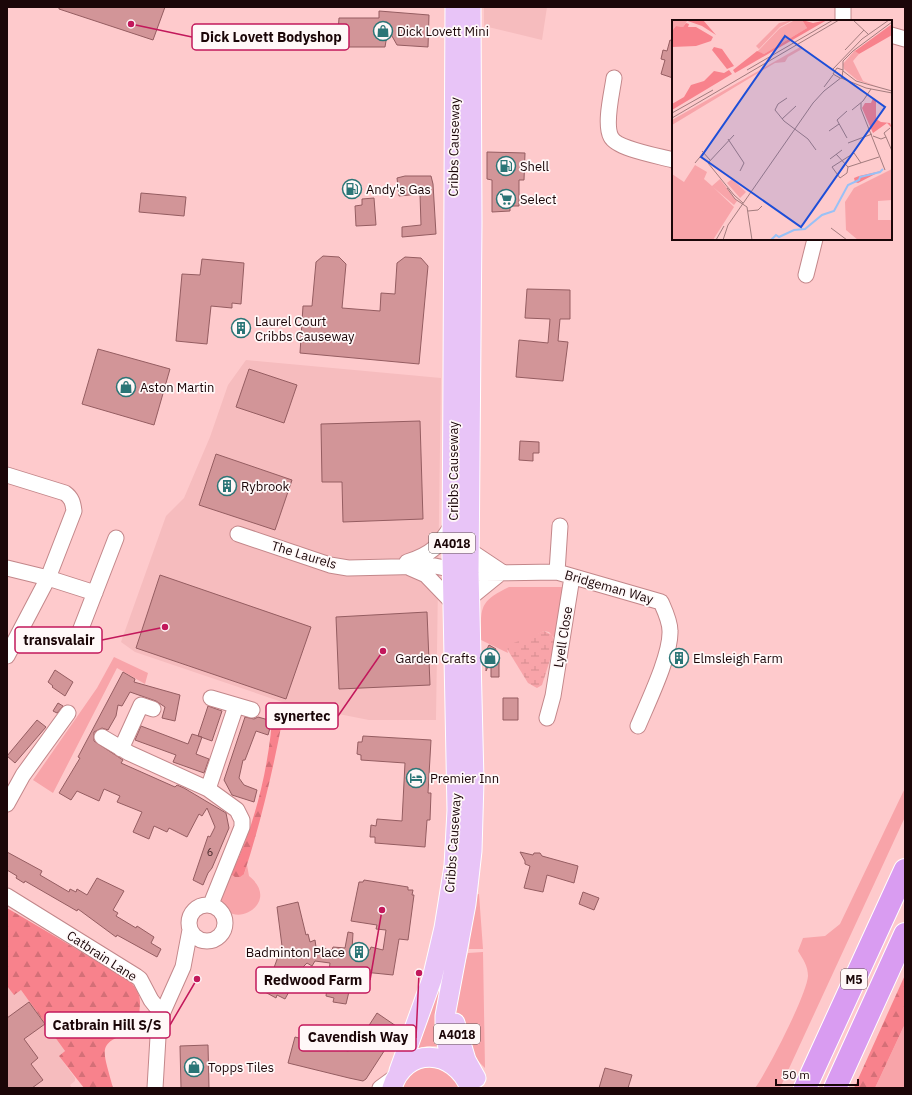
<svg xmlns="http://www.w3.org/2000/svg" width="912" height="1095" font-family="'IBM Plex Sans',sans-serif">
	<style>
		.built { fill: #f6bcbe }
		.green { fill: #f8a4a9 }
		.forest { fill: url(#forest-firs) }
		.wetland { fill: url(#wetland-marsh) }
		.building { fill: #d29598; stroke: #955d61 }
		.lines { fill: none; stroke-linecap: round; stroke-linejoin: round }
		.minor-casing { stroke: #c3878a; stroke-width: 17 }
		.major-casing { stroke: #fff; stroke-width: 21 }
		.highway-casing { stroke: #fff; stroke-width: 24 }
		.minor { stroke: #fff; stroke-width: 15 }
		.major { stroke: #e8c4f7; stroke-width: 19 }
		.highway { stroke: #d99cf1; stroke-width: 22 }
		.labels { text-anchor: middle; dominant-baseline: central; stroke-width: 3.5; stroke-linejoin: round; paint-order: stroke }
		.number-label { font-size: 11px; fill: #492a2c }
		.shield { fill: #fff8f8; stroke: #5f4f50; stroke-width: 1 }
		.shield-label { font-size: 12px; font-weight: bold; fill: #1b0608 }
		.poi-label { font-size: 13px; fill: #1b0608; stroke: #fff8f8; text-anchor: start }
		.street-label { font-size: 13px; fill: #1b0608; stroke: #fff8f8 }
		.inset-river { fill: none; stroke: #99c1f6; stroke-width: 2 }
		.inset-road { fill: none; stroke: #a37c7e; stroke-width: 1 }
		.view { fill: #1d4ed8; fill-opacity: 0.15; stroke: #1d4ed8; stroke-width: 2 }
		.inset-edge { fill: none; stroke: #1b0608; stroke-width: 2 }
		.leader { fill: none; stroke: #c2185b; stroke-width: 1.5 }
		.callout-dot { fill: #c2185b; stroke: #fff8f8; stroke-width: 1.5 }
		.callout { fill: #fff8f8; stroke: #c2185b; stroke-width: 1.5 }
		.callout-label { font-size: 14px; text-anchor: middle; font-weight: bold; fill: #1b0608 }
	</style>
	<defs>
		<pattern id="forest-firs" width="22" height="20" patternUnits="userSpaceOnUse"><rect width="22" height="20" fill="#f8828c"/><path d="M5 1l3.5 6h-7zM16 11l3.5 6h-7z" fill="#d46f77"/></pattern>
		<pattern id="wetland-marsh" width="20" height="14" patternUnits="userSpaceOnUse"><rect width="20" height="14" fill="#f8a4a9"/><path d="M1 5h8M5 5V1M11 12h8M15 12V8" fill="none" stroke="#d48c90"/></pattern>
	</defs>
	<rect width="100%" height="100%" fill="#fecacc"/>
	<path class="built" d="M484,7H547L542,40L484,26Z
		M246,360L441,378L436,720H369L288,704L135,652L121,642L166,516L184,498L210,437L228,385Z
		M7,986L14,994L21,990L65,1051L59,1056L75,1078V1081L70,1085L72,1088H7Z"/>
	<path class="green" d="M509,587H564L555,639L549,632L544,631L507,649L508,653L481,640C481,608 478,602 509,587Z
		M114,657L148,673L145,684L117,668L53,793L33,780L97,688Z
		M905,788V817L780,1088H755C767,1072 807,994 808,976C808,966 803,959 798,951L803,938L825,936L840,924Z
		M247,865L249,876C284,904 227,935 220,897L231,874H244Z
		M479,894L483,949H469C472,932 466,910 474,895Z
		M483,952L485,1068L475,1058L456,1014L457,990L468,953Z
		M444,955C445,986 430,1014 439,1046H427L412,1050Z
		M905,1024V1088H875L903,1028Z
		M438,1066L454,1077L460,1088H400C406,1069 421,1068 438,1066Z"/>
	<path class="forest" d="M273,707L283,717C273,770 261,822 244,874L240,877H235L231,874C256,824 270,762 273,707Z
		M7,908L129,980C149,1001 134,1007 142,1028C96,1044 101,1043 113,1088H84L59,1056L65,1051L21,990L14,995L7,986Z
		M905,975V1024L903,1028L875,1088H854Z"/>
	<path class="wetland" d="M544,631L552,635L555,644L542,685L537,688L528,683L507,649L511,644Z"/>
	<path class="building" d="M59,7H165L153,40L59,9Z
		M379,11L429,15L428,47L397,45L388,29L385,47H337L339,18H379Z
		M670,40L673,41V78L661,74L665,60L661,59L663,50L667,51Z
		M487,152L525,153L524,180H519V206H510V211L492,212V180L487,179Z
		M405,176H431L433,184L436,234L402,237V227L421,225L420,194L399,196L397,178Z
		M141,193L186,197L184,216L139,212Z
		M374,198L376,225L356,226L355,206L362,205V199Z
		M323,256L339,257L346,264L342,308L380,311L381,293L395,294L397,263L405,257L421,258L428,266L419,364L300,353L303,306H312L316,262Z
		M202,259L244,263L241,304L232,303V308L211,306L207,344L176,341L182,274L200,275Z
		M527,289L570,290V319H560L558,341L568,342L563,381L516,377L519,340L548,343L550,319L525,318Z
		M98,349L170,369L154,425L82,404Z
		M249,369L297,385L284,423L236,407Z
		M420,421L423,519L343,522L342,482H322L321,424Z
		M520,441L539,442V453H533V461L519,460Z
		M216,454L292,480L275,530L199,505Z
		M160,575L311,627L286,699L136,648Z
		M427,612L430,685L339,689L336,617Z
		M489,645L496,649L486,671V651Z
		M491,662H499V677H491Z
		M55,670L73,682L65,696L52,687L53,686L48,682Z
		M123,672L135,679L134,682L180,695L175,721L162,718L165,707L156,701L130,692L122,706L118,705L116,716L108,730L102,728L94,732V741L123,760L121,763L175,787L177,785L184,788L226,813L229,828L212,868L208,873L203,885L193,880L208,836L210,837L215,827L207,808L202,816L199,814L187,837L169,828L167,832L154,826L149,839L133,832L142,812L117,802L120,796L104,789L99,801L77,791L71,800L59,793L80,758L78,757Z
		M503,698H518V720H503Z
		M58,703L63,706L57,713L53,711Z
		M208,706L222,711L212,741L198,736Z
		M245,717L254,719L258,717L272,721L268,735L256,731L245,760H243L239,778L244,785L257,790L254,802L232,795L224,780Z
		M37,720L46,727L15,763L7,756Z
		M141,726L188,744L192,734L202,737L196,754L209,759L204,773L173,762L176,755L135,740Z
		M363,736L431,740L428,793H431L430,820H427L425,847L375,843V837H370L371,825L376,826L377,819L402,821L405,763L361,760V755L357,754L358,742H362Z
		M7,852L42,871L40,875L69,892L70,889L76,892L77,889L87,895L97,878L124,891L113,910L118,913L116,916L136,928L137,926L154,937L151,943L161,949L157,957L117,935L116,937L78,909L77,911L25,881L24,883L16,878L17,876L7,870Z
		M520,852L533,855L534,853H540L542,856L578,866L574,883L547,875L543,892L524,888L530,866L525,864V861Z
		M364,880L408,887V890H413L412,895H414L408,940L399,939L393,975L354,971L346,1004L333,1002L334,998L326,996L330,963L315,961L312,966L307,963L302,968L285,999L277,995L276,998L265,992L282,946L277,907L298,902L306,935L308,934L310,942L315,940L316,947L332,950L333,947L345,948L348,932L353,933L352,950H370L371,947L383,950L386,930L376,929L377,925L351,921L359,882H363Z
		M583,892L599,898L594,910L579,904Z
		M29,1002L45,1024L24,1039L38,1058L31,1064L43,1080L32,1088H7V1018Z
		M377,1013L399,1028L366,1079L363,1081L349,1078L288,1063L295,1037L348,1051L355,1047Z
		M208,1045L209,1088H181L180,1046Z
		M605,1068L632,1075L628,1088H599Z"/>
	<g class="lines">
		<defs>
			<path id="minor" d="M843,21V7
				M891,35L905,39
				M614,78C612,93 604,124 611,137C617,149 659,156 673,160
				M806,275L815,239
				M7,475L65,493C72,498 73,503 74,511L48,578L7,656
				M238,534L330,565L348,568L435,566L469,573H484L557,572L661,602C665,611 670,621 670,631C671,655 648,702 638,726
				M469,550L502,572
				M407,562C432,554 439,546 452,525
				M7,568L48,578L95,593
				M410,568L426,575L453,603
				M557,572L560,526
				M470,598L502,572
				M75,644L116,538
				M211,698L252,710
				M547,718L553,696L572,577
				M102,737L129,753L208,789L237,810L242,820V827L211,904
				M121,749L141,705L153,709
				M208,789L236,706
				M7,804L23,775L68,713
				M7,896L136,976L140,979L151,1000L162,1014
				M189 923a18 18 0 1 1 36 0a18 18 0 1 1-36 0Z
				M155,1088L158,1037L162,1014L183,967L190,930
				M380,1088L395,1077"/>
			<path id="major" d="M455,1023L466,1060L476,1078
				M451,1063L445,1033V1016L466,904L472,851L474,781L469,573L472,223L471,7
				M399,1071L432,979L444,928L454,866L457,810L452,555L455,7
				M392,1088C405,1046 454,1048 470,1088"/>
			<path id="highway" d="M805,1088L905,870
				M835,1088L905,934"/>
		</defs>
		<use href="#minor" class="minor-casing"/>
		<use href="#major" class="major-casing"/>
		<use href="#highway" class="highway-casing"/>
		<use href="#minor" class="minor"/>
		<use href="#major" class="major"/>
		<use href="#highway" class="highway"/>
	</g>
	<defs>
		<symbol id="shop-ring" viewBox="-11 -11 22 22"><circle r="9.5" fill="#fff8f8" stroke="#2b7576" stroke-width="1.5"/><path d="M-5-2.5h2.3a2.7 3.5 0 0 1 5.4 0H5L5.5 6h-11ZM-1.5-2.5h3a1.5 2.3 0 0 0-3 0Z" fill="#2b7576"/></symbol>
		<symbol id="fuel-ring" viewBox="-11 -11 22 22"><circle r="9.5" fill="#fff8f8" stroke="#2b7576" stroke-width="1.5"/><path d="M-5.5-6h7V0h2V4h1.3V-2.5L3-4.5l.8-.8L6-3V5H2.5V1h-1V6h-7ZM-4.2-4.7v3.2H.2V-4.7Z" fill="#2b7576"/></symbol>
		<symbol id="supermarket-ring" viewBox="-11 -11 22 22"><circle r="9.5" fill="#fff8f8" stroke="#2b7576" stroke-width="1.5"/><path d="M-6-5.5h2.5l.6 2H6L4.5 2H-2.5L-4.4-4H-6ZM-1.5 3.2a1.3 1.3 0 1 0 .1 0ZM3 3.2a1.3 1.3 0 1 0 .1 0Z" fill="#2b7576"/></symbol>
		<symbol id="building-ring" viewBox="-11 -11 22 22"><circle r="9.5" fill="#fff8f8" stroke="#2b7576" stroke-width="1.5"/><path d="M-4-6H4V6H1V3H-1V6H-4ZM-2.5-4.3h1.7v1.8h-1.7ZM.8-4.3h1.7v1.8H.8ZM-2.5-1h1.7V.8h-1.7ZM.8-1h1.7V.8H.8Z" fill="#2b7576"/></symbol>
		<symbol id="hotel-ring" viewBox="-11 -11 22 22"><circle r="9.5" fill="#fff8f8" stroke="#2b7576" stroke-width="1.5"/><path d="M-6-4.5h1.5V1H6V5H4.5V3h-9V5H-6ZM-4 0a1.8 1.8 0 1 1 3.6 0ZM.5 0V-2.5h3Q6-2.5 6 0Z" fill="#2b7576"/></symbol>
	</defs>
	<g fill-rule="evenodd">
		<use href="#shop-ring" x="372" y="20" width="22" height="22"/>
		<use href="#fuel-ring" x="495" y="155" width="22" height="22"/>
		<use href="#fuel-ring" x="341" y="178" width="22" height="22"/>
		<use href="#supermarket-ring" x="495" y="188" width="22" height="22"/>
		<use href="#building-ring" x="230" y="317" width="22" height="22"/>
		<use href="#shop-ring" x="115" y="376" width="22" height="22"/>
		<use href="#building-ring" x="216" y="475" width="22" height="22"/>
		<use href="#shop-ring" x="479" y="647" width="22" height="22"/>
		<use href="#building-ring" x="668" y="647" width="22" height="22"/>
		<use href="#hotel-ring" x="405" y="767" width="22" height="22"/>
		<use href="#building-ring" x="348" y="941" width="22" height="22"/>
		<use href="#shop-ring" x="183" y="1056" width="22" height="22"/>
	</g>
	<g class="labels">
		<g class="number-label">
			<text x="210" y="852">6</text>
		</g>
		<g class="shield">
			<rect x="429" y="533" width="46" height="20" rx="3"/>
			<rect x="841" y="969" width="26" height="20" rx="3"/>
			<rect x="434" y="1024" width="46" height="20" rx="3"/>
		</g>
		<g class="shield-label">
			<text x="452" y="543">A4018</text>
			<text x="854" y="979">M5</text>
			<text x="457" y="1034">A4018</text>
		</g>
		<g class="poi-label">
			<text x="397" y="31">Dick Lovett Mini</text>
			<text x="520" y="166">Shell</text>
			<text x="366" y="189">Andy's Gas</text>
			<text x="520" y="199">Select</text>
			<text x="255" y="321">Laurel Court<tspan x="255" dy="15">Cribbs Causeway</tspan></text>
			<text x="140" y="387">Aston Martin</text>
			<text x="241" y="486">Rybrook</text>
			<text x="476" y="658" text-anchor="end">Garden Crafts</text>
			<text x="693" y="658">Elmsleigh Farm</text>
			<text x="430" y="778">Premier Inn</text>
			<text x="345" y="952" text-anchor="end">Badminton Place</text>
			<text x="208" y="1067">Topps Tiles</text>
		</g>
		<g class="street-label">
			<text transform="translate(454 147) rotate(-89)">Cribbs Causeway</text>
			<text transform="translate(453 471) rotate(-90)">Cribbs Causeway</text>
			<text transform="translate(304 555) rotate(17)">The Laurels</text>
			<text transform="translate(609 587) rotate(16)">Bridgeman Way</text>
			<text transform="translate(563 637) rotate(-81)">Lyell Close</text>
			<text transform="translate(453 843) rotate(-86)">Cribbs Causeway</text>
			<text transform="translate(102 956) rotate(33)">Catbrain Lane</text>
		</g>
	</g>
	<g transform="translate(672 20)">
		<rect width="220" height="220" fill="#fecacc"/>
		<path d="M0,0H13L15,1L11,7L4,6L0,11ZM121,0L108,7L87,29L84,26L107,3ZM123,0H130L135,8L92,34L85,32L108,8ZM130,26V29L116,37L113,42L103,43L0,105V100ZM183,30L187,34L181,41L191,61L209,68L185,60L172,49L171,44ZM23,145L35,152L32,159L40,166L48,159L65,181L62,185L41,167L62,187L41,220H0V154L12,162ZM220,149V180L206,181V200H220V220H186L174,210L173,182L182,168ZM60,159L74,172L68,178L55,163Z" fill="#f8a4a9"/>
		<path d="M13,0H31L44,15L30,6ZM130,0L141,3L155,0L63,53L61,50L85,31L92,34L135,8ZM14,3L17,4L16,7H24L41,17L39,21L24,26L0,27V11L4,6L11,7ZM220,4V15L187,34L183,31ZM42,27L50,29L62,46L55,49L40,30ZM57,50L60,54L0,90V84L12,77L19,65L32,61L42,51L52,53ZM201,78L204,80V99L209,102L218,103L220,108L215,103L201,113L200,111L190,88L193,83H199ZM209,151L186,163L183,162L182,158L187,156Z" fill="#f8828c"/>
		<path class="inset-river" d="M99,220L104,215L107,217L122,210L133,209L150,195L162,191L176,165L187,160L188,157L208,152L211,149"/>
		<path class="inset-road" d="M181,0L196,14M173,30L192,10M75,50L161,0M160,50L190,19L217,0M171,50V41L181,31L220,2M171,51L184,61L220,71M169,58L194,68L220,73M152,67L161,55M115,78L106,84L103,90L112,101L136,119L144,130M189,83V89L213,150M180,90L191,81L199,69M0,93L41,70M0,98L167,0M110,99L124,86M157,111L167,104M62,115L36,143L62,175L71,183M201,116L209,119L214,117L220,131M214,117L212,113L218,108M175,118L165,100L175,91M56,119L72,143L68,151M176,123L200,114M30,131L38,140M164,134L176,147M158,139L170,130M23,143L32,132M176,147L175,153L168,158L160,147L182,133L189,143M176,147L207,137M55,168L63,179L75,187L80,220M76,191L86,190L90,186M159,208L175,220M44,220L52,206M51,220L56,205L141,83L152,71L170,57L171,50L165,48L161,54L168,58"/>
		<path class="view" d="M113,16L213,87L129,207L29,137Z"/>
		<rect width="220" height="220" class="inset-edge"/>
	</g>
	<path class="leader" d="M131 24L192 37M165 627L102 640M383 651L338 716M382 910L370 980M197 979L170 1025M419 973L416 1038"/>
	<g class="callout-dot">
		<circle cx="131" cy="24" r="4"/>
		<circle cx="165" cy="627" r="4"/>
		<circle cx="383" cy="651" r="4"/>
		<circle cx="382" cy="910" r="4"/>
		<circle cx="197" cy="979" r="4"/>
		<circle cx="419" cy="973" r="4"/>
	</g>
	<g class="callout">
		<rect x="192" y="24" width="157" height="26" rx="4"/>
		<rect x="15" y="627" width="87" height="26" rx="4"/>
		<rect x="266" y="703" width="72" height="26" rx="4"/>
		<rect x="256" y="967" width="114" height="26" rx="4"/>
		<rect x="45" y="1012" width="125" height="26" rx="4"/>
		<rect x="299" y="1025" width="117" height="26" rx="4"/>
	</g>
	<g class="callout-label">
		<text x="271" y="42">Dick Lovett Bodyshop</text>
		<text x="59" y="645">transvalair</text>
		<text x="302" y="721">synertec</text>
		<text x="313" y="985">Redwood Farm</text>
		<text x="107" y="1030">Catbrain Hill S/S</text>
		<text x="358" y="1042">Cavendish Way</text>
	</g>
	<rect width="912" height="1095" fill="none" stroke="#1b0608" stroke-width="16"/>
	<path d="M776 1079v6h82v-6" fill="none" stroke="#1b0608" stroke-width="2"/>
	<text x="782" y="1079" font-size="12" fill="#1b0608" stroke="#fff8f8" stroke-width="3" paint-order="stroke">50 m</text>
</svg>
